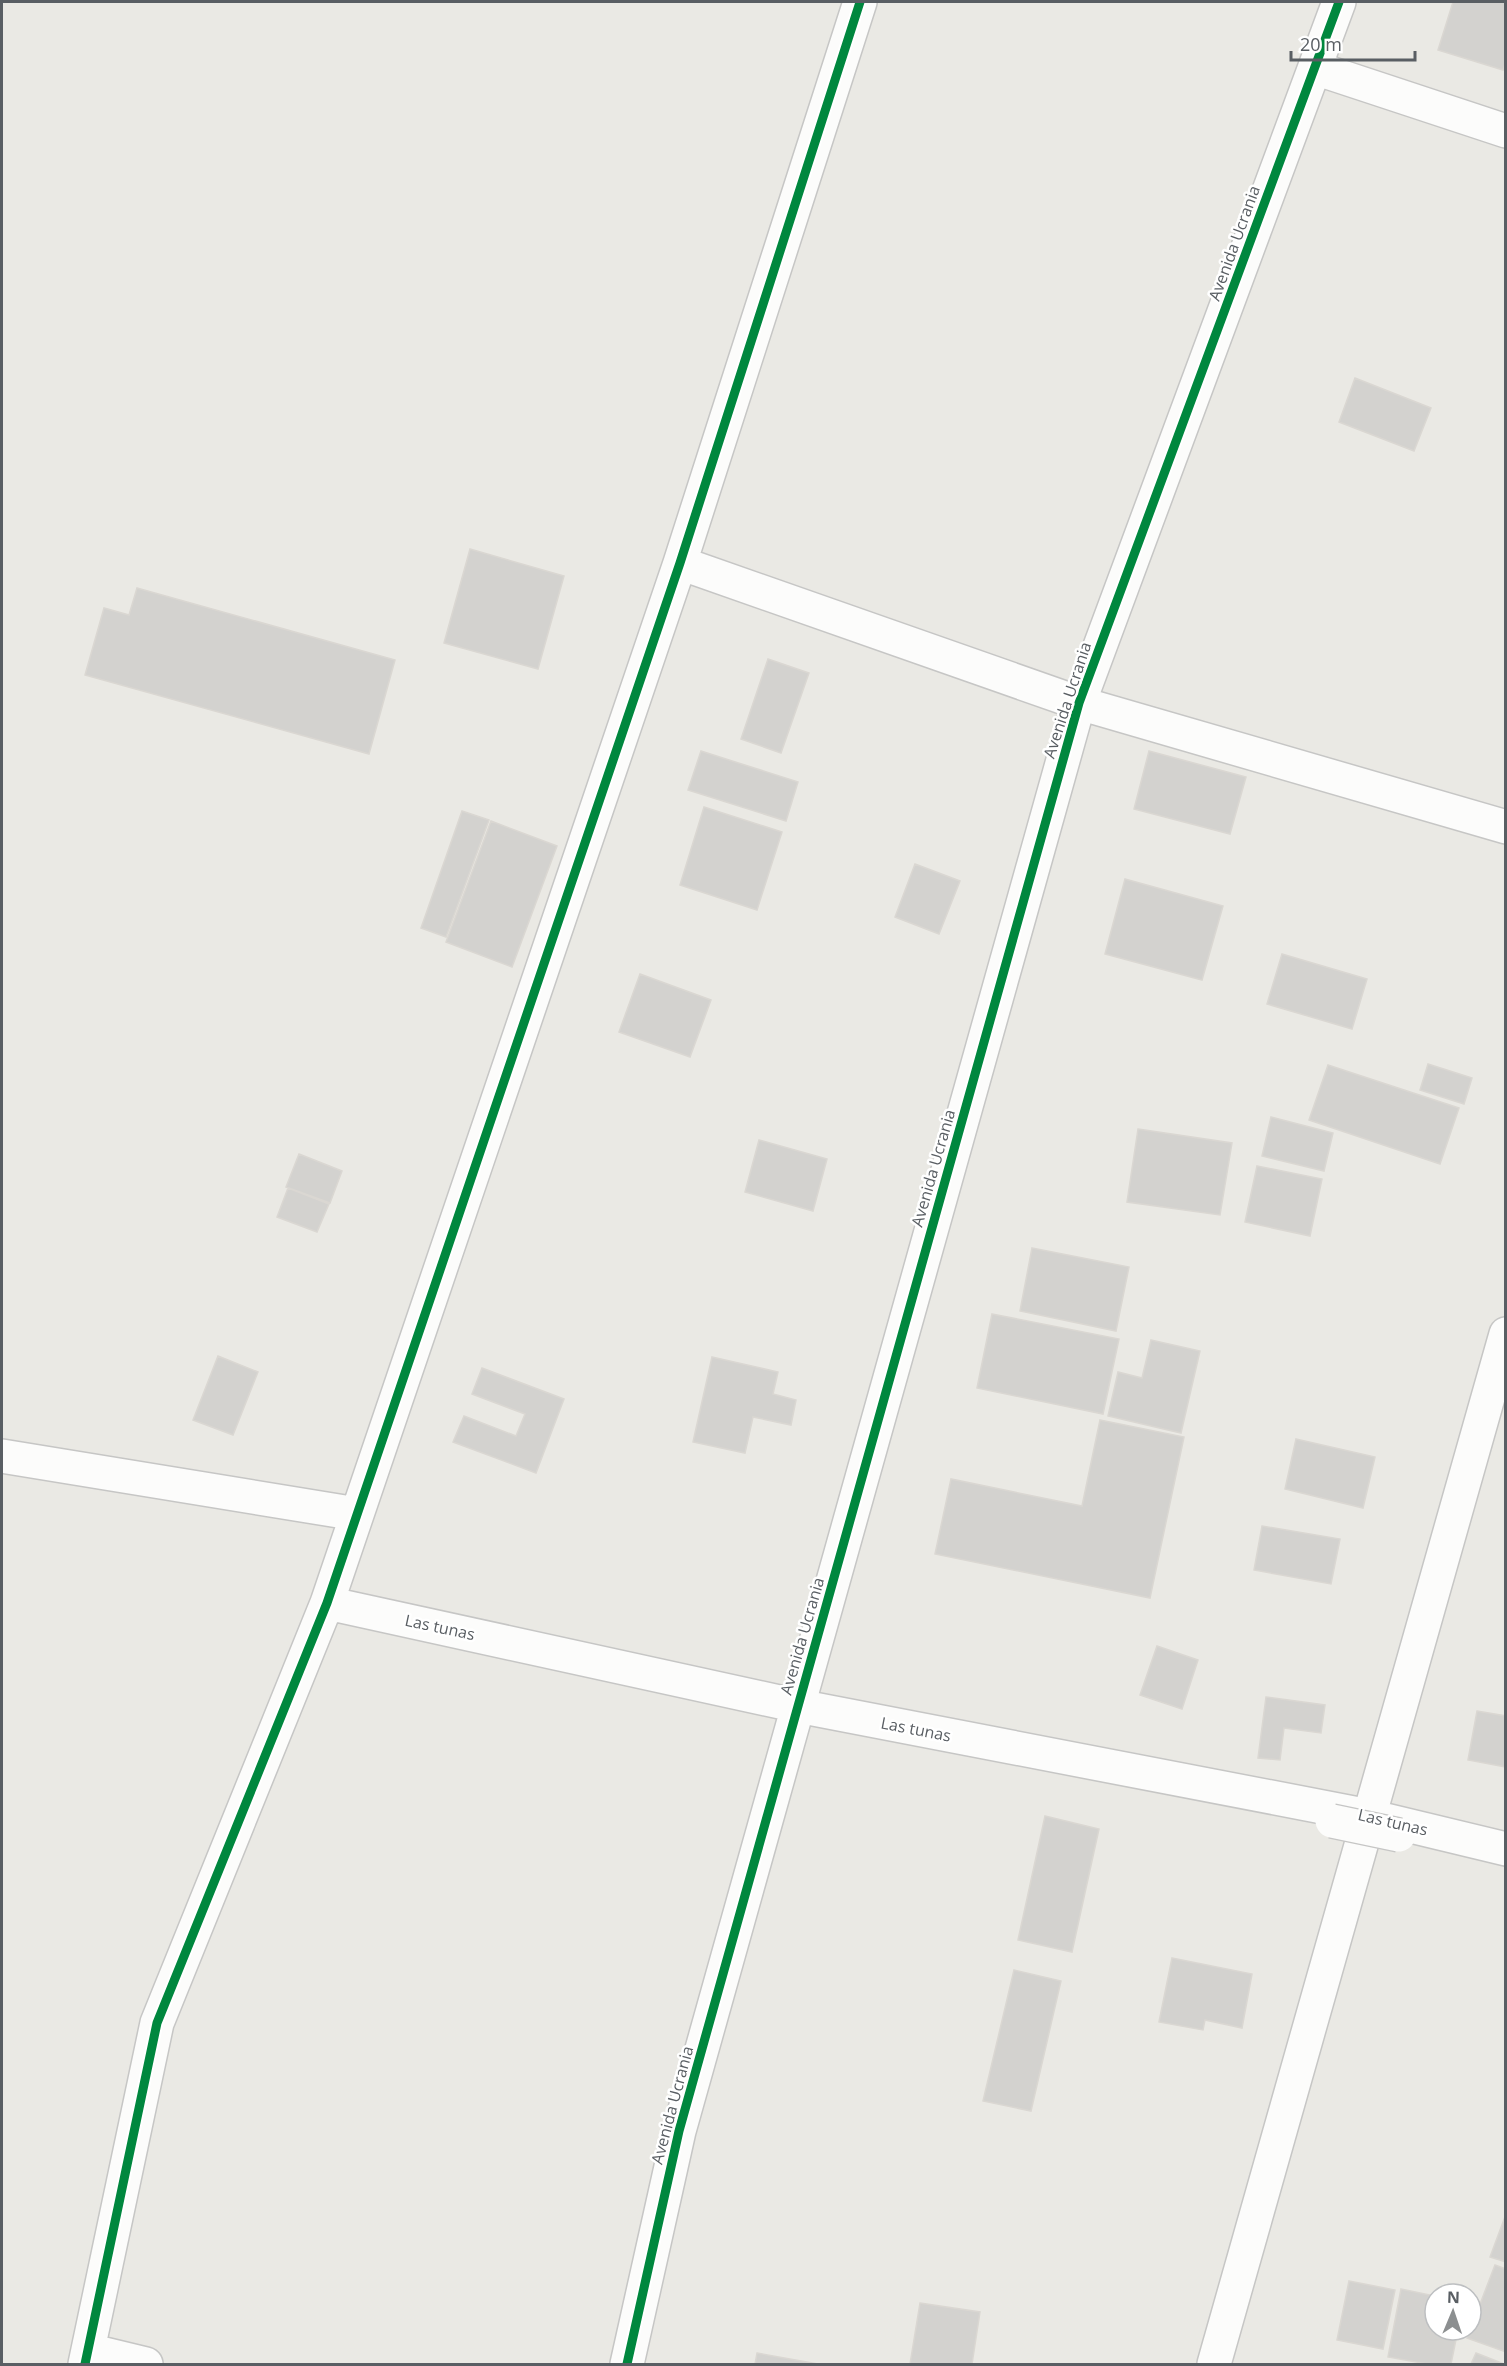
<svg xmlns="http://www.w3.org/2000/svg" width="1507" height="2366" font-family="'Open Sans',sans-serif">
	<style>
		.building { fill: #d3d2cf; stroke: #dad7d2; stroke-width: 1.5 }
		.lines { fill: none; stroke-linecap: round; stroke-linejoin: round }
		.minor-casing { stroke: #c6c6c5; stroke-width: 36 }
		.minor { stroke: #fcfcfb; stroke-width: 33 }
		.minor-bridge-casing { stroke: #c6c6c5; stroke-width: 36; stroke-linecap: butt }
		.minor-bridge { stroke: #fcfcfb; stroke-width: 33 }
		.cycleway-casing { stroke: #fff; stroke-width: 13 }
		.cycleway { stroke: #00873e; stroke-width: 9 }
		.labels { text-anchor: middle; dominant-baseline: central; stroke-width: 5; stroke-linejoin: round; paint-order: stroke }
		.street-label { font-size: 16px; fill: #595e63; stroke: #fff }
	</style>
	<rect width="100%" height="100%" fill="#eae9e4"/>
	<path class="building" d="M1453,2H1506V61L1503,70L1438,50Z
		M1355,378L1431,408L1414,451L1339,422Z
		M470,549L564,576L538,669L444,643Z
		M137,588L395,660L369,754L85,675L104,608L129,615Z
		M768,659L809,673L781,753L741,739Z
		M701,751L798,782L786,821L688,790Z
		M1149,751L1246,777L1230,834L1134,809Z
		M704,807L782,832L757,910L680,885Z
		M462,811L489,820L446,937L421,928Z
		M491,821L557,846L512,967L446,942Z
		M915,864L960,881L939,934L895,917Z
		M1125,879L1223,906L1202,980L1105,954Z
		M1282,954L1367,979L1352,1029L1267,1004Z
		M640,974L711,1000L690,1057L619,1032Z
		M1428,1064L1472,1078L1464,1104L1420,1090Z
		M1328,1065L1459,1108L1440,1164L1309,1120Z
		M1271,1117L1333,1133L1324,1171L1262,1156Z
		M1138,1129L1232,1143L1220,1215L1127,1202Z
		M759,1140L827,1159L813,1211L745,1192Z
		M299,1154L342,1171L330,1203L286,1187Z
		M1257,1166L1322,1179L1310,1236L1245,1222Z
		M288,1188L329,1204L317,1232L277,1217Z
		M1032,1248L1129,1267L1116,1331L1020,1311Z
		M992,1314L1119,1339L1103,1414L977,1388Z
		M1151,1340L1200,1351L1181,1433L1108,1416L1118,1372L1142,1378Z
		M218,1356L258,1372L233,1435L193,1420Z
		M712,1357L778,1372L773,1394L796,1400L791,1425L753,1417L745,1453L693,1442Z
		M482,1368L564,1399L536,1473L453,1442L464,1416L516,1436L525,1414L472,1394Z
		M1100,1420L1184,1437L1150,1598L935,1554L951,1479L1082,1506Z
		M1296,1439L1375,1457L1363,1508L1285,1489Z
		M1262,1526L1340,1539L1331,1584L1254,1570Z
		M1157,1646L1198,1660L1182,1709L1140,1695Z
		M1266,1697L1325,1705L1321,1733L1284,1728L1280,1760L1258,1758Z
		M1477,1711L1506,1716V1767L1468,1760Z
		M1045,1816L1099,1829L1072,1952L1018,1940Z
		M1172,1958L1252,1974L1242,2028L1205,2020L1203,2030L1159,2022Z
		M1014,1970L1061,1981L1031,2111L983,2101Z
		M1506,2214V2262L1490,2257Z
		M1495,2265L1506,2269V2352L1467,2338Z
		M1349,2281L1395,2290L1383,2349L1337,2340Z
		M1401,2289L1435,2296V2330H1458L1451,2364H1427L1388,2357Z
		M920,2303L980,2312L972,2364H910Z
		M757,2353L818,2364H755Z
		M1476,2353L1504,2364H1471Z"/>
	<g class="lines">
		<defs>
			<path id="minor" d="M1315,68L1506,131
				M680,563L1079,703L1506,827
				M2,1456L357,1514
				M327,1603L798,1706L1369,1816L1506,1849
				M88,2350L146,2364
				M85,2364L157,2023L327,1603L680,563L860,2
				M627,2364L679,2131L1079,703L1339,2
				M1214,2364L1506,1334"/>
		</defs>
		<use href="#minor" class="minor-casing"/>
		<use href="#minor" class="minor"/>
		<defs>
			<path id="minor-bridge" d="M1332,1821L1399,1835"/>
		</defs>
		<use href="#minor-bridge" class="minor-bridge-casing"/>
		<use href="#minor-bridge" class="minor-bridge"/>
		<defs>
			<path id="cycleway" d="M85,2364L157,2023L327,1603L680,563L860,2
				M627,2364L679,2131L1079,703L1339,2"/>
		</defs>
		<use href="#cycleway" class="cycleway-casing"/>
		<use href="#cycleway" class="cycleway"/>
	</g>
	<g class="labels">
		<g class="street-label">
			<text transform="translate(1234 243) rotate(-70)">Avenida Ucrania</text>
			<text transform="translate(1067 700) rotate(-72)">Avenida Ucrania</text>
			<text transform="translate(933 1168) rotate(-74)">Avenida Ucrania</text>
			<text transform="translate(440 1627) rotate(12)">Las tunas</text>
			<text transform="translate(802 1636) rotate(-74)">Avenida Ucrania</text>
			<text transform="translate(916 1729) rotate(11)">Las tunas</text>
			<text transform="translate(1393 1822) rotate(13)">Las tunas</text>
			<text transform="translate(672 2105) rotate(-75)">Avenida Ucrania</text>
		</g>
	</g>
	<rect width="1507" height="2366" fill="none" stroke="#595e63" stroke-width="6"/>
	<g transform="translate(1453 2312) rotate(2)"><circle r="28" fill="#ffffff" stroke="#bdbfc1" stroke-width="1.5"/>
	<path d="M0-4.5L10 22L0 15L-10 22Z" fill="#8c8f90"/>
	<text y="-9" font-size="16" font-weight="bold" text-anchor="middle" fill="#595e63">N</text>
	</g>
	<path d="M1291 51v9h124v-9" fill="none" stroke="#595e63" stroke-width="3"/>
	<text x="1300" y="51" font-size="18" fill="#595e63" stroke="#ffffff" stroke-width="4.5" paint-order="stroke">20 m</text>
</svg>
